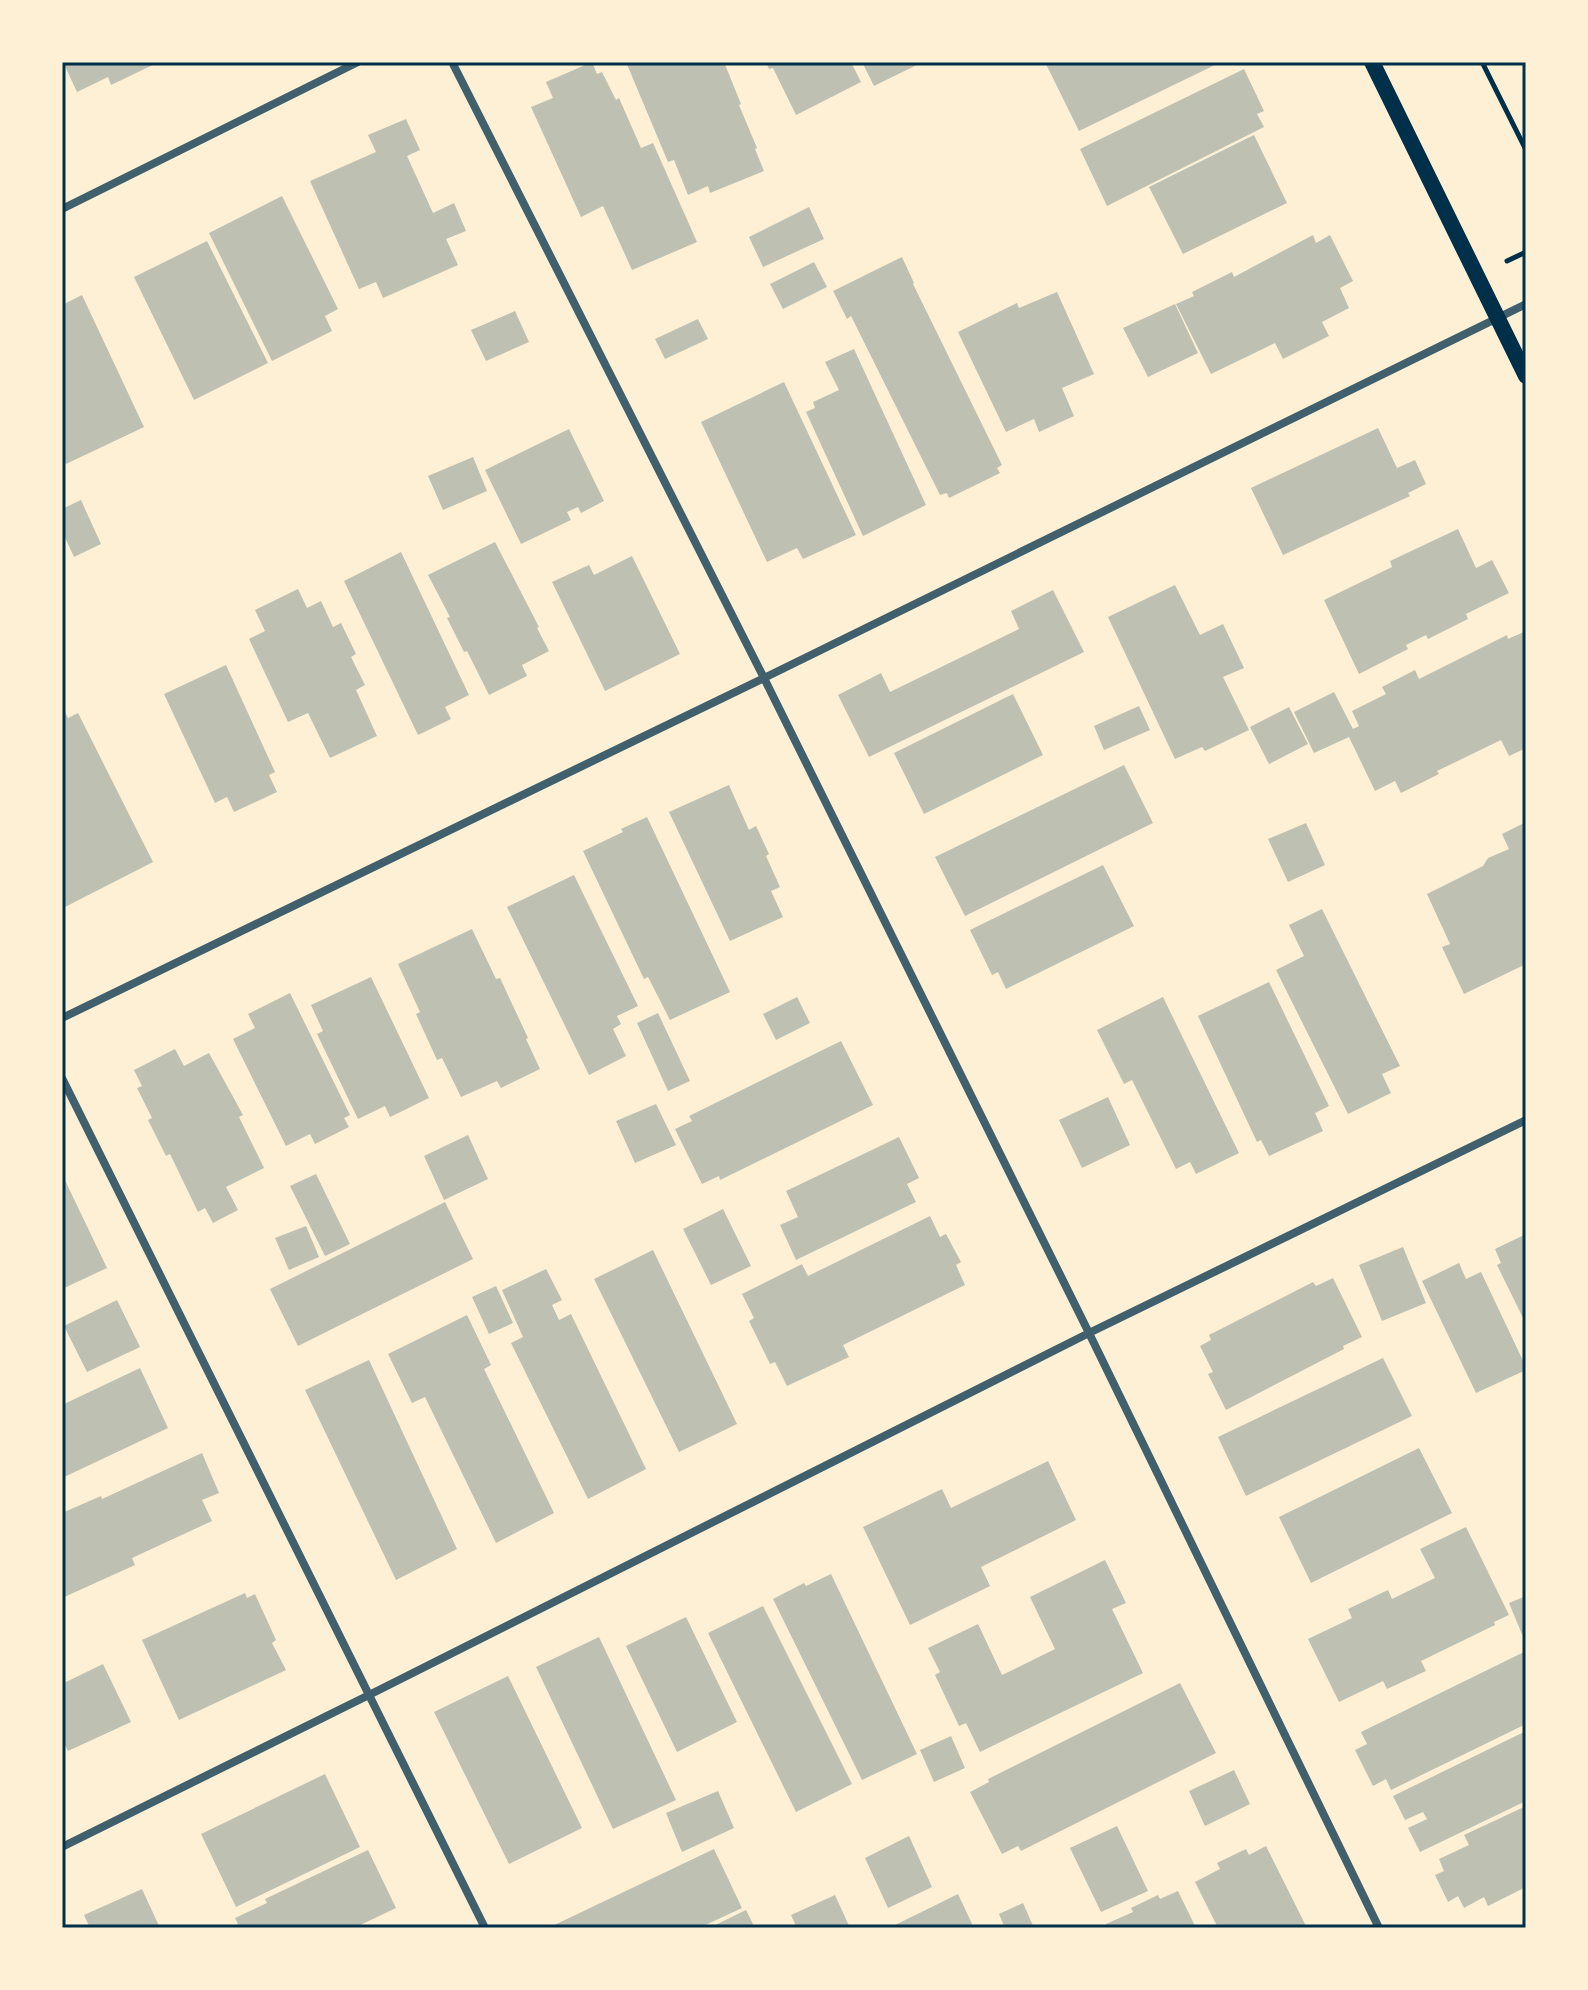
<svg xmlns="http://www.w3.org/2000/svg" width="1588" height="1990" font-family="Karla,sans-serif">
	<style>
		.building { fill: #bec0b2 }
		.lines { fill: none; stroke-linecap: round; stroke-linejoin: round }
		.path { stroke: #003049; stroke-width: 5 }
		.minor { stroke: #3f606c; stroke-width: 8 }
		.secondary { stroke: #003049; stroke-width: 16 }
		.neatline { fill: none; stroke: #003049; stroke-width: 3 }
	</style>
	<rect width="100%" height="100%" fill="#fdf0d5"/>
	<path class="building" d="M63,62H154L155,64L111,85L108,77L77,92Z
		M592,62L597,74L602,72L616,100L619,98L641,148L653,143L697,242L632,270L603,206L581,217L531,107L553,98L546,82Z
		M626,62H724L741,104L739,105L757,148L755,149L764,171L710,193L708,186L688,195L674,160L668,162Z
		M766,62H851L861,82L796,115L773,68L769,69Z
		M862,62H923L874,86Z
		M1045,62H1221L1079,131Z
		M1244,69L1264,111L1257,114L1264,127L1107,206L1080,149Z
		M406,119L420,150L407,156L433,213L454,203L466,231L446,239L458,265L383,298L376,282L359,289L310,181L376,152L368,135Z
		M1254,135L1287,203L1183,254L1149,187Z
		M282,196L338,309L325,316L332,331L272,361L209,233Z
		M809,207L824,239L763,267L749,237Z
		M1313,235L1316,243L1330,235L1353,281L1340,288L1349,308L1322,322L1329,336L1283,359L1275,343L1211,374L1176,304L1194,296L1192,292L1232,272L1234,277Z
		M207,241L268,363L194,400L134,277Z
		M902,257L914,283L913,284L1002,465L997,468L1000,473L949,498L947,493L940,495L851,316L847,319L833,291Z
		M814,262L827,287L783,309L770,284Z
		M1057,292L1094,374L1062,388L1074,416L1039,432L1034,419L1006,432L958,332L1017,303L1019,308Z
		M82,295L144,427L66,464L62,456V305Z
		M1175,304L1198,353L1148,377L1123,328Z
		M515,311L529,342L486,361L471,330Z
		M698,319L708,339L665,359L655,339Z
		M854,349L926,505L863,536L806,412L815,408L813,402L839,390L825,362Z
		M784,382L856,535L803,559L797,548L767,562L701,422Z
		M1378,428L1397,468L1415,460L1426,484L1408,493L1410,496L1283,555L1251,488Z
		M569,429L604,501L581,513L578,507L567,512L571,520L521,544L485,470Z
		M473,457L487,491L443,510L428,476Z
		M81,500L101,544L74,557L62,531V509Z
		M1458,529L1476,568L1492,560L1509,593L1466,614L1468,619L1428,639L1426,635L1406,645L1408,649L1359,674L1324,600L1392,567L1390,561Z
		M495,542L539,627L537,628L549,651L522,665L527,676L489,695L467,651L464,652L447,618L450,617L428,575Z
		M401,552L469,695L445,707L451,719L418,735L344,581Z
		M632,556L680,654L605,691L552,582L589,565L594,575Z
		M1175,585L1200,635L1223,624L1244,668L1223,677L1249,730L1205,751L1202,747L1175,759L1108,617Z
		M298,589L307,608L321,601L333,627L341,623L356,654L351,657L365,685L356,690L377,736L330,758L308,713L288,722L249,639L265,631L255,610Z
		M1053,590L1084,652L869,757L838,695L881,673L890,692L1019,629L1011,611Z
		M1526,631V748L1509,756L1501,740L1437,771L1439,774L1401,793L1395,781L1375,791L1349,737L1314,753L1294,712L1334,692L1353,729L1359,726L1352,711L1386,694L1382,687L1415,670L1419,679L1507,635L1508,639Z
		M226,665L275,772L269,775L277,792L234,812L227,797L215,803L164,694Z
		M1013,694L1043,755L924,814L894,753Z
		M62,706L68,718L78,713L153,862L65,907L62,902Z
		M1139,706L1150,730L1104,750L1094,726Z
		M1289,707L1308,744L1269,764L1250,727Z
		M1124,765L1153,823L965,916L935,857Z
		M729,785L749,830L756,826L769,854L766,856L780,887L771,891L783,917L730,941L669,812Z
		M647,817L730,992L670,1020L648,977L644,979L583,851L623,832L621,829Z
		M1526,822V964L1464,994L1442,947L1450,944L1427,894L1483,866L1488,858L1509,849L1502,834Z
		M1306,823L1325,865L1288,882L1268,839Z
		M1103,865L1134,926L1006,989L998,972L992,975L970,930Z
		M574,875L638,1006L617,1016L621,1024L613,1029L626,1056L589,1075L507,907Z
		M1322,909L1400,1066L1382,1074L1391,1093L1348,1114L1276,970L1304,956L1289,925Z
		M472,929L496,979L500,978L528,1038L526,1039L540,1069L501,1088L497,1081L461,1097L442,1058L437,1060L416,1014L420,1012L398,964Z
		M371,977L429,1098L390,1117L385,1106L358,1119L317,1034L323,1031L311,1005Z
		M1269,982L1329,1106L1315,1113L1323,1131L1269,1156L1261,1140L1257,1142L1198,1016Z
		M290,993L350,1115L344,1118L349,1127L315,1144L310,1134L286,1146L233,1039L255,1028L248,1014Z
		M797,997L810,1023L776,1040L763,1014Z
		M1163,997L1239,1153L1196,1174L1190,1162L1176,1169L1132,1080L1124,1084L1097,1030Z
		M658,1013L690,1081L668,1091L637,1023Z
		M841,1041L873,1105L720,1180L719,1176L702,1184L675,1129L692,1121L689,1116Z
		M175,1049L184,1066L209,1053L243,1115L239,1117L264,1168L226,1187L238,1210L213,1223L205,1208L198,1212L170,1154L166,1156L148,1120L152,1118L137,1088L142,1086L134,1070Z
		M1108,1097L1130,1145L1082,1168L1059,1120Z
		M656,1104L676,1145L635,1163L616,1121Z
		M468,1135L488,1179L444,1200L424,1156Z
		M899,1137L919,1178L907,1184L916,1202L796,1260L780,1225L798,1217L786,1191Z
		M62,1174L107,1268L62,1289Z
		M316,1174L350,1244L325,1256L290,1186Z
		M445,1202L473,1259L298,1346L270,1289Z
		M723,1209L751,1266L711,1285L683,1229Z
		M930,1216L940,1237L946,1234L961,1262L956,1265L965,1285L843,1345L849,1357L787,1386L775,1362L770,1364L749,1321L754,1318L742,1294L802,1264L808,1276Z
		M306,1226L319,1257L289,1270L275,1238Z
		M1526,1234V1324L1497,1265L1501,1263L1495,1249Z
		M1403,1247L1426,1303L1382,1321L1359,1265Z
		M653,1250L737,1424L679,1452L594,1279Z
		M1459,1263L1466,1279L1481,1272L1526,1367V1370L1476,1393L1422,1281Z
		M546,1269L562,1300L552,1305L559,1320L571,1314L646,1469L588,1499L511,1343L523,1337L502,1290Z
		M1333,1278L1362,1337L1343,1346L1344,1349L1226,1410L1208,1374L1213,1372L1200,1346L1211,1340L1209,1335L1313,1282L1316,1286Z
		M496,1286L513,1323L489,1334L472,1297Z
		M117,1300L140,1347L87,1372L64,1326Z
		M467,1315L491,1365L484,1369L554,1513L496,1543L425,1397L412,1403L388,1354Z
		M1383,1358L1412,1416L1246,1496L1218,1437Z
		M369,1360L457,1549L396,1580L305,1390Z
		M140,1368L168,1428L62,1478V1405Z
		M1419,1448L1452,1513L1311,1583L1279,1517Z
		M202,1453L219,1493L202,1500L212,1521L132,1558L135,1565L62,1598V1513L101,1496L102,1499Z
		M1048,1461L1076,1520L981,1567L990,1586L910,1625L863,1527L942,1489L951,1508Z
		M1466,1527L1509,1615L1494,1622L1495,1625L1421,1661L1426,1671L1387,1689L1383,1681L1339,1702L1308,1639L1352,1618L1348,1609L1388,1590L1392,1599L1435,1578L1420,1549Z
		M1105,1560L1126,1603L1112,1609L1143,1673L980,1752L966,1723L959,1726L935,1675L940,1672L928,1648L978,1624L1002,1675L1055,1649L1030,1597Z
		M831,1574L917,1754L862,1780L773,1599L804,1583L806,1586Z
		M245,1593L247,1598L255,1594L276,1640L272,1643L286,1670L179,1720L142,1640Z
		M1526,1596V1644L1509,1603Z
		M763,1606L852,1784L796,1812L708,1633Z
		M686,1617L737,1722L677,1752L626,1646Z
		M599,1637L676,1800L613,1829L536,1667Z
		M1526,1651V1724L1391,1790L1386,1779L1373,1786L1355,1750L1367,1744L1361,1732Z
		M103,1664L131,1722L68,1751L62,1739V1684Z
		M508,1676L582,1828L509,1864L434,1712Z
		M1180,1683L1216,1753L1021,1851L1018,1846L1002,1854L970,1792L989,1782L988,1779Z
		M1526,1731V1801L1420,1852L1408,1828L1427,1819L1423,1812L1405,1820L1393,1796Z
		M951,1736L965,1768L934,1782L920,1750Z
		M1234,1770L1250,1804L1205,1826L1189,1791Z
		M325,1774L360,1847L236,1907L201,1834Z
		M718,1791L734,1828L682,1852L666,1813Z
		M1526,1806V1887L1488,1906L1484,1897L1464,1908L1458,1896L1448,1902L1435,1875L1444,1871L1439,1859L1469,1845L1464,1835Z
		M1117,1826L1148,1891L1101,1912L1070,1848Z
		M909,1836L932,1887L888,1908L865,1858Z
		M1266,1846L1307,1928H1218L1195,1882L1220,1869L1217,1863L1246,1849L1249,1855Z
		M714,1849L742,1908L699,1928H548Z
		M368,1850L396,1908L354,1928H240L235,1918L267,1903L265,1899Z
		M142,1889L160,1928H90L84,1915Z
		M1178,1891L1196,1928H1108L1106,1924L1133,1912L1131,1908L1158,1895L1160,1899Z
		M958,1894L974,1928H889Z
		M835,1895L850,1928H797L791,1915Z
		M1023,1903L1034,1928H1005L999,1914Z
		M746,1910L755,1928H709Z"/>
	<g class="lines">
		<path class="path" d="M1482,62L1526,150
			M1507,261L1526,252"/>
		<path class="minor" d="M452,62L764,678L1089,1333L1379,1928
			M62,209L358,62
			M62,1018L764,678L1526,304
			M62,1078L485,1928
			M62,1847L369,1695L1089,1333L1526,1120"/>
		<path class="secondary" d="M1372,62L1526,376"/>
	</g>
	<rect width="1588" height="1990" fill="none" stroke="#fdf0d5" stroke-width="128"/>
	<rect x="64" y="64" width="1460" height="1862" class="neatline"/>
</svg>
